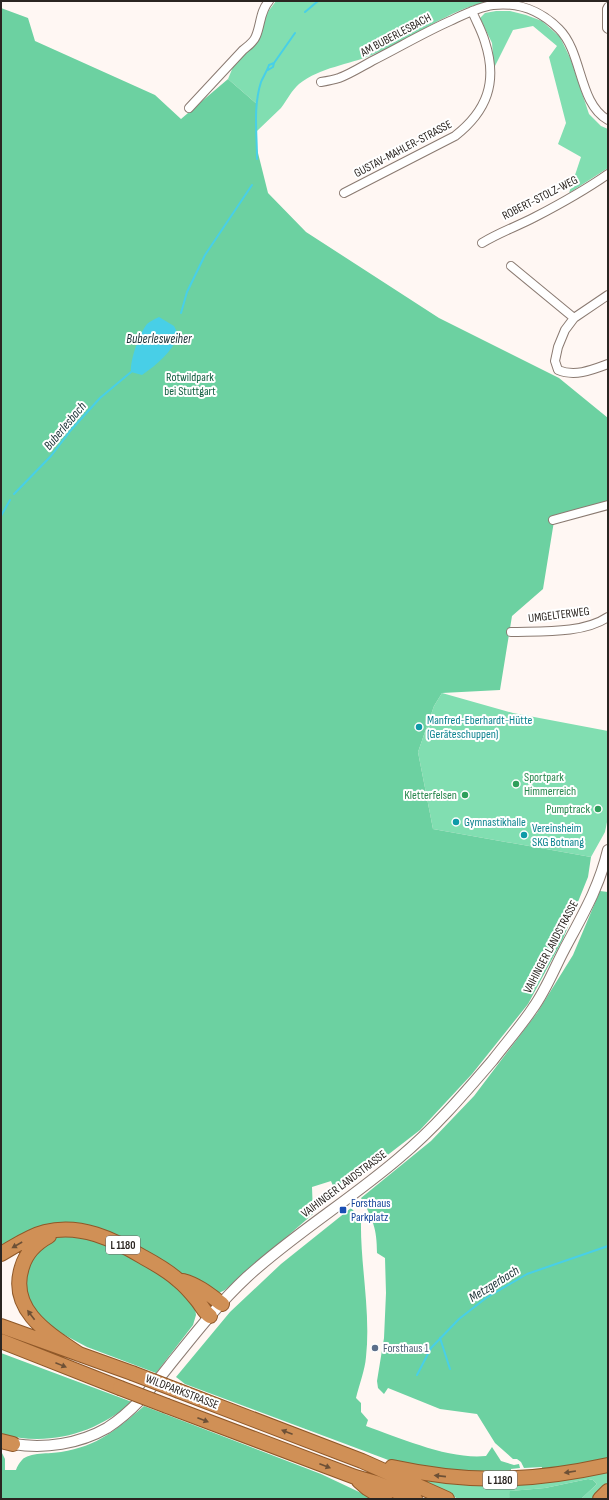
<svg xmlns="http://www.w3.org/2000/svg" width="609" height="1500" font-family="'Sofia Sans Condensed',sans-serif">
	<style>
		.green { fill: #81deb1 }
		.forest { fill: #6cd1a1 }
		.water { fill: #48cfe7 }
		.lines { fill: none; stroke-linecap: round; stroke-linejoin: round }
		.stream { stroke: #48cfe7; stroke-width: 2 }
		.minor-casing { stroke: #8a7a71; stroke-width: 10 }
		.tertiary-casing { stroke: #8a7a71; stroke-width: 12 }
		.trunk-casing { stroke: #8f5828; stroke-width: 16 }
		.minor { stroke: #fff; stroke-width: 8 }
		.tertiary { stroke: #fff; stroke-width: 10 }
		.trunk { stroke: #d09056; stroke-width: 14 }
		.trunk-bridge-casing { stroke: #8f5828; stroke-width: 16; stroke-linecap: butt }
		.trunk-bridge { stroke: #d09056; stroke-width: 14 }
		.oneway { fill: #6d5036 }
		.culture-dot { fill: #0f9aa8; stroke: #fff; stroke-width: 1.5 }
		.leisure-dot { fill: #2e9e5b; stroke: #fff; stroke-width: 1.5 }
		.transit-dot { fill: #1a4fb4; stroke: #fff; stroke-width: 1.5 }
		.service-dot { fill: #5c6f8a; stroke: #fff; stroke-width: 1.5 }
		.labels { text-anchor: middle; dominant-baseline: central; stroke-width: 4; stroke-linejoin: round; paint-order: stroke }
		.shield { fill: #fff; stroke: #6b6664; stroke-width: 1 }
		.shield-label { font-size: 11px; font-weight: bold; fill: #2b2521 }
		.street-label { font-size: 12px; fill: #2b2521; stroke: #fff }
		.park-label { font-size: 12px; fill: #136042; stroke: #fff }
		.culture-label { font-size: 12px; fill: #0d838f; stroke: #fff; text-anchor: start }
		.leisure-label { font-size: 12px; fill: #27864d; stroke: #fff; text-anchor: end }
		.transit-label { font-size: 12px; fill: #164399; stroke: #fff; text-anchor: start }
		.service-label { font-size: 12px; fill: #4e5e75; stroke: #fff; text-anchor: start }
		.water-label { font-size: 13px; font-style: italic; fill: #1a3035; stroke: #fff }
	</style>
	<rect width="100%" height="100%" fill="#fff7f3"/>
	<path class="green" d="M276,1H491C448,9 413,39 372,55C348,65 321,67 299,84C292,90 287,100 281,108C273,116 265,123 257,131V104L228,79L233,67L252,45L267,13Z
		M496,11H510L526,15L542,21L560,37L571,60L589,114L601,126L608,129V168L569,193L581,157L558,144L566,123L549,57L557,46L533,26L513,30L494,68L492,43L480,18L485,13Z
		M442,693L513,713L608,731V817L605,832L591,857L433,829L418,752L434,706Z
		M608,1469V1485L593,1499H581L597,1484L593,1480L588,1479L545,1488L511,1491L509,1499H458L438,1487L416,1477Z"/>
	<path class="forest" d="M1,8L28,18L35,41L155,95L181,119L228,79L257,104L256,145L268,193L306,232L439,318L559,378L608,418V501L555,515L543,589L512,616L500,690L442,693L434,706L418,752L433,829L591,857L588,877L563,939L528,1004L472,1074L420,1130L363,1174L345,1177L336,1193L331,1181L312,1187L313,1214L225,1290L219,1293L215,1292L179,1273V1272L165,1262L124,1240L85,1225L1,1247Z
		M600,891L608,892V1461L542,1470V1467L524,1468L521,1462L517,1459H513L495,1443L477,1414L440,1409L388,1388L384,1394L378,1388L377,1381L384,1338L386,1293L385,1258L377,1253C377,1229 373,1219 361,1198L431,1141L474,1096L537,1013L573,955Z
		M351,1208L361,1219C360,1265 371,1311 366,1357C365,1370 359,1385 356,1398L361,1403V1412L368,1420L366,1426C400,1438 450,1460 486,1456L492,1447L501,1461L514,1465L519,1464L520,1468L511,1469V1472H454L391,1461L185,1384L176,1377L230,1312L281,1264Z
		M58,1235L83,1236L136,1257L179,1287L195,1307L196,1315L193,1325L156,1373L87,1347L42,1323L23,1293L29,1259Z
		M1,1353L132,1402C95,1434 48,1447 1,1434Z
		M144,1406L321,1474L374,1499H1V1451L5,1459V1470H16C17,1467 19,1463 22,1460C29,1452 50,1454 61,1452C98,1446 116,1430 144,1406Z
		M588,1479L593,1480L597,1484L581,1499H509L510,1491L545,1488Z"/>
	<path class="water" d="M159,317L174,326L179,336C170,353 158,364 142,375L131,372C130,360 139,334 147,324C150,321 155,319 159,317Z"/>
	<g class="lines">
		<path class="stream" d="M305,12L318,1
			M268,70L273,67L274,63L295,33
			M257,159C257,133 253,107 261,82C263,77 267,71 269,65L274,63
			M181,313L187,292L205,255L252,185
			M14,494L51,456L71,430L100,398L131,372
			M1,516L10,500
			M440,1338L450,1369
			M417,1375L431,1348L459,1319L486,1298L527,1274L608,1246"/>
		<defs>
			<path id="minor" d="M608,7L607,9V28L608,29
				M321,82C327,81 333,80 339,78C350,74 361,67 372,61C398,48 423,33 450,21C463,15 478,7 493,5C518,2 541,11 559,29C583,53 578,103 608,120
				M189,108L243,50C248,46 254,42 256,36C261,24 260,11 269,1
				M344,193L455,136C487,111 498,82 485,42C482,31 476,21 472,11
				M482,243C500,232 518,226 535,217C560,204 585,190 608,174
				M511,266L574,318
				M608,295L574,318L565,330L558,347L555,361L558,370C575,377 592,370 608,364
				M553,520L608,505
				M511,632C540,631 583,634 608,617"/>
			<path id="tertiary" d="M13,1444C45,1449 79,1444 107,1428C132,1412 151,1389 169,1366C193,1336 218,1304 247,1277C294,1234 350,1200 399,1158C434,1129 463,1095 493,1060C506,1043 521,1026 533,1008C546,990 554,969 564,950C582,916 599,888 608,850"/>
			<path id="trunk" d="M49,1236C36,1243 26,1253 22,1267C8,1310 49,1334 79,1354
				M1,1254C15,1246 29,1236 45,1232C80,1223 113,1239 143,1257C154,1263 168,1271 178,1280C183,1284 193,1295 197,1300C202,1306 204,1312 210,1316
				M183,1281C198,1285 210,1295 222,1304
				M1,1326L132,1373
				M1,1341L120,1388
				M179,1391L362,1461L447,1499
				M167,1406L355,1477L376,1483L415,1499
				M1,1441L13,1444
				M392,1467C470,1484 530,1482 608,1465
				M359,1481L367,1488L385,1499
				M600,1499L608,1491"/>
		</defs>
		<use href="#minor" class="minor-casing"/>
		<use href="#tertiary" class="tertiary-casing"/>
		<use href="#trunk" class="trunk-casing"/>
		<use href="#minor" class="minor"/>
		<use href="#tertiary" class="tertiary"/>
		<use href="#trunk" class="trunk"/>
		<defs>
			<path id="trunk-bridge" d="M132,1373L179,1391
				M120,1388L167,1406"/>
		</defs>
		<use href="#trunk-bridge" class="trunk-bridge-casing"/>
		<use href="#trunk-bridge" class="trunk-bridge"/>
	</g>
	<defs><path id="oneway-solid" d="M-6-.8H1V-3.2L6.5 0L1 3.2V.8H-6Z"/></defs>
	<g class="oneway">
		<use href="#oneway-solid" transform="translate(17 1245) rotate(150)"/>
		<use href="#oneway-solid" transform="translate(31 1315) rotate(-127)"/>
		<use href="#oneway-solid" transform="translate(61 1365) rotate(22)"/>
		<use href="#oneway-solid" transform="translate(203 1420) rotate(21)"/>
		<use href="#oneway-solid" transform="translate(287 1432) rotate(-159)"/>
		<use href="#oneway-solid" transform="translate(325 1466) rotate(21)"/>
		<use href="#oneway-solid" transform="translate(570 1472) rotate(171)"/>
		<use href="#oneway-solid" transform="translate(440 1476) rotate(-174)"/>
	</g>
	<g class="culture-dot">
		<circle cx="419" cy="727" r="4"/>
		<circle cx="456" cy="822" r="4"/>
		<circle cx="524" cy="835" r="4"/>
	</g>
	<g class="leisure-dot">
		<circle cx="516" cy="784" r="4"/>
		<circle cx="465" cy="795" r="4"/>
		<circle cx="598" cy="809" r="4"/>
	</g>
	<rect class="transit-dot" x="339" y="1206" width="8" height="8" rx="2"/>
	<circle class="service-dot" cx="375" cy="1348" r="4"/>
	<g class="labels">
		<g class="shield">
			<rect x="106" y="1236" width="34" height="18" rx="3"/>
			<rect x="483" y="1471" width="34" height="18" rx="3"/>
		</g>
		<g class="shield-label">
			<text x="123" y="1245">L 1180</text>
			<text x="500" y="1480">L 1180</text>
		</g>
		<g class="street-label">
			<text transform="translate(396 35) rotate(-28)">AM BUBERLESBACH</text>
			<text transform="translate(403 149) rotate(-28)">GUSTAV-MAHLER-STRASSE</text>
			<text transform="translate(540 198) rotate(-27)">ROBERT-STOLZ-WEG</text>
			<text transform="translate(559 615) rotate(-7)">UMGELTERWEG</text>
			<text transform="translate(551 947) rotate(-62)">VAIHINGER LANDSTRASSE</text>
			<text transform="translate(344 1184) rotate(-37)">VAIHINGER LANDSTRASSE</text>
			<text transform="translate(182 1392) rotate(21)">WILDPARKSTRASSE</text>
		</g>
		<g class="park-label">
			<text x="190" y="377">Rotwildpark<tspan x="190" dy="14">bei Stuttgart</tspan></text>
		</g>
		<g class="culture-label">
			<text x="427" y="720">Manfred-Eberhardt-Hütte<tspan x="427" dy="14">(Geräteschuppen)</tspan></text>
			<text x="464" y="822">Gymnastikhalle</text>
			<text x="532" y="828">Vereinsheim<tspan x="532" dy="14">SKG Botnang</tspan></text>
		</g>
		<g class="leisure-label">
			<text x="524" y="777" text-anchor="start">Sportpark<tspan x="524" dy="14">Himmerreich</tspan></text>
			<text x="457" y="795">Kletterfelsen</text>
			<text x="590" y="809">Pumptrack</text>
		</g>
		<g class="transit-label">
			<text x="351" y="1203">Forsthaus<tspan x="351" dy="14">Parkplatz</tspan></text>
		</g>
		<g class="service-label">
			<text x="383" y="1348">Forsthaus 1</text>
		</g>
		<g class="water-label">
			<text x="159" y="339">Buberlesweiher</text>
			<text transform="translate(65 426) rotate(-50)">Buberlesbach</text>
			<text transform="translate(494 1284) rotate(-32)">Metzgerbach</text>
		</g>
	</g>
	<rect width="609" height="1500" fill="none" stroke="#2b2521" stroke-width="4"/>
</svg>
